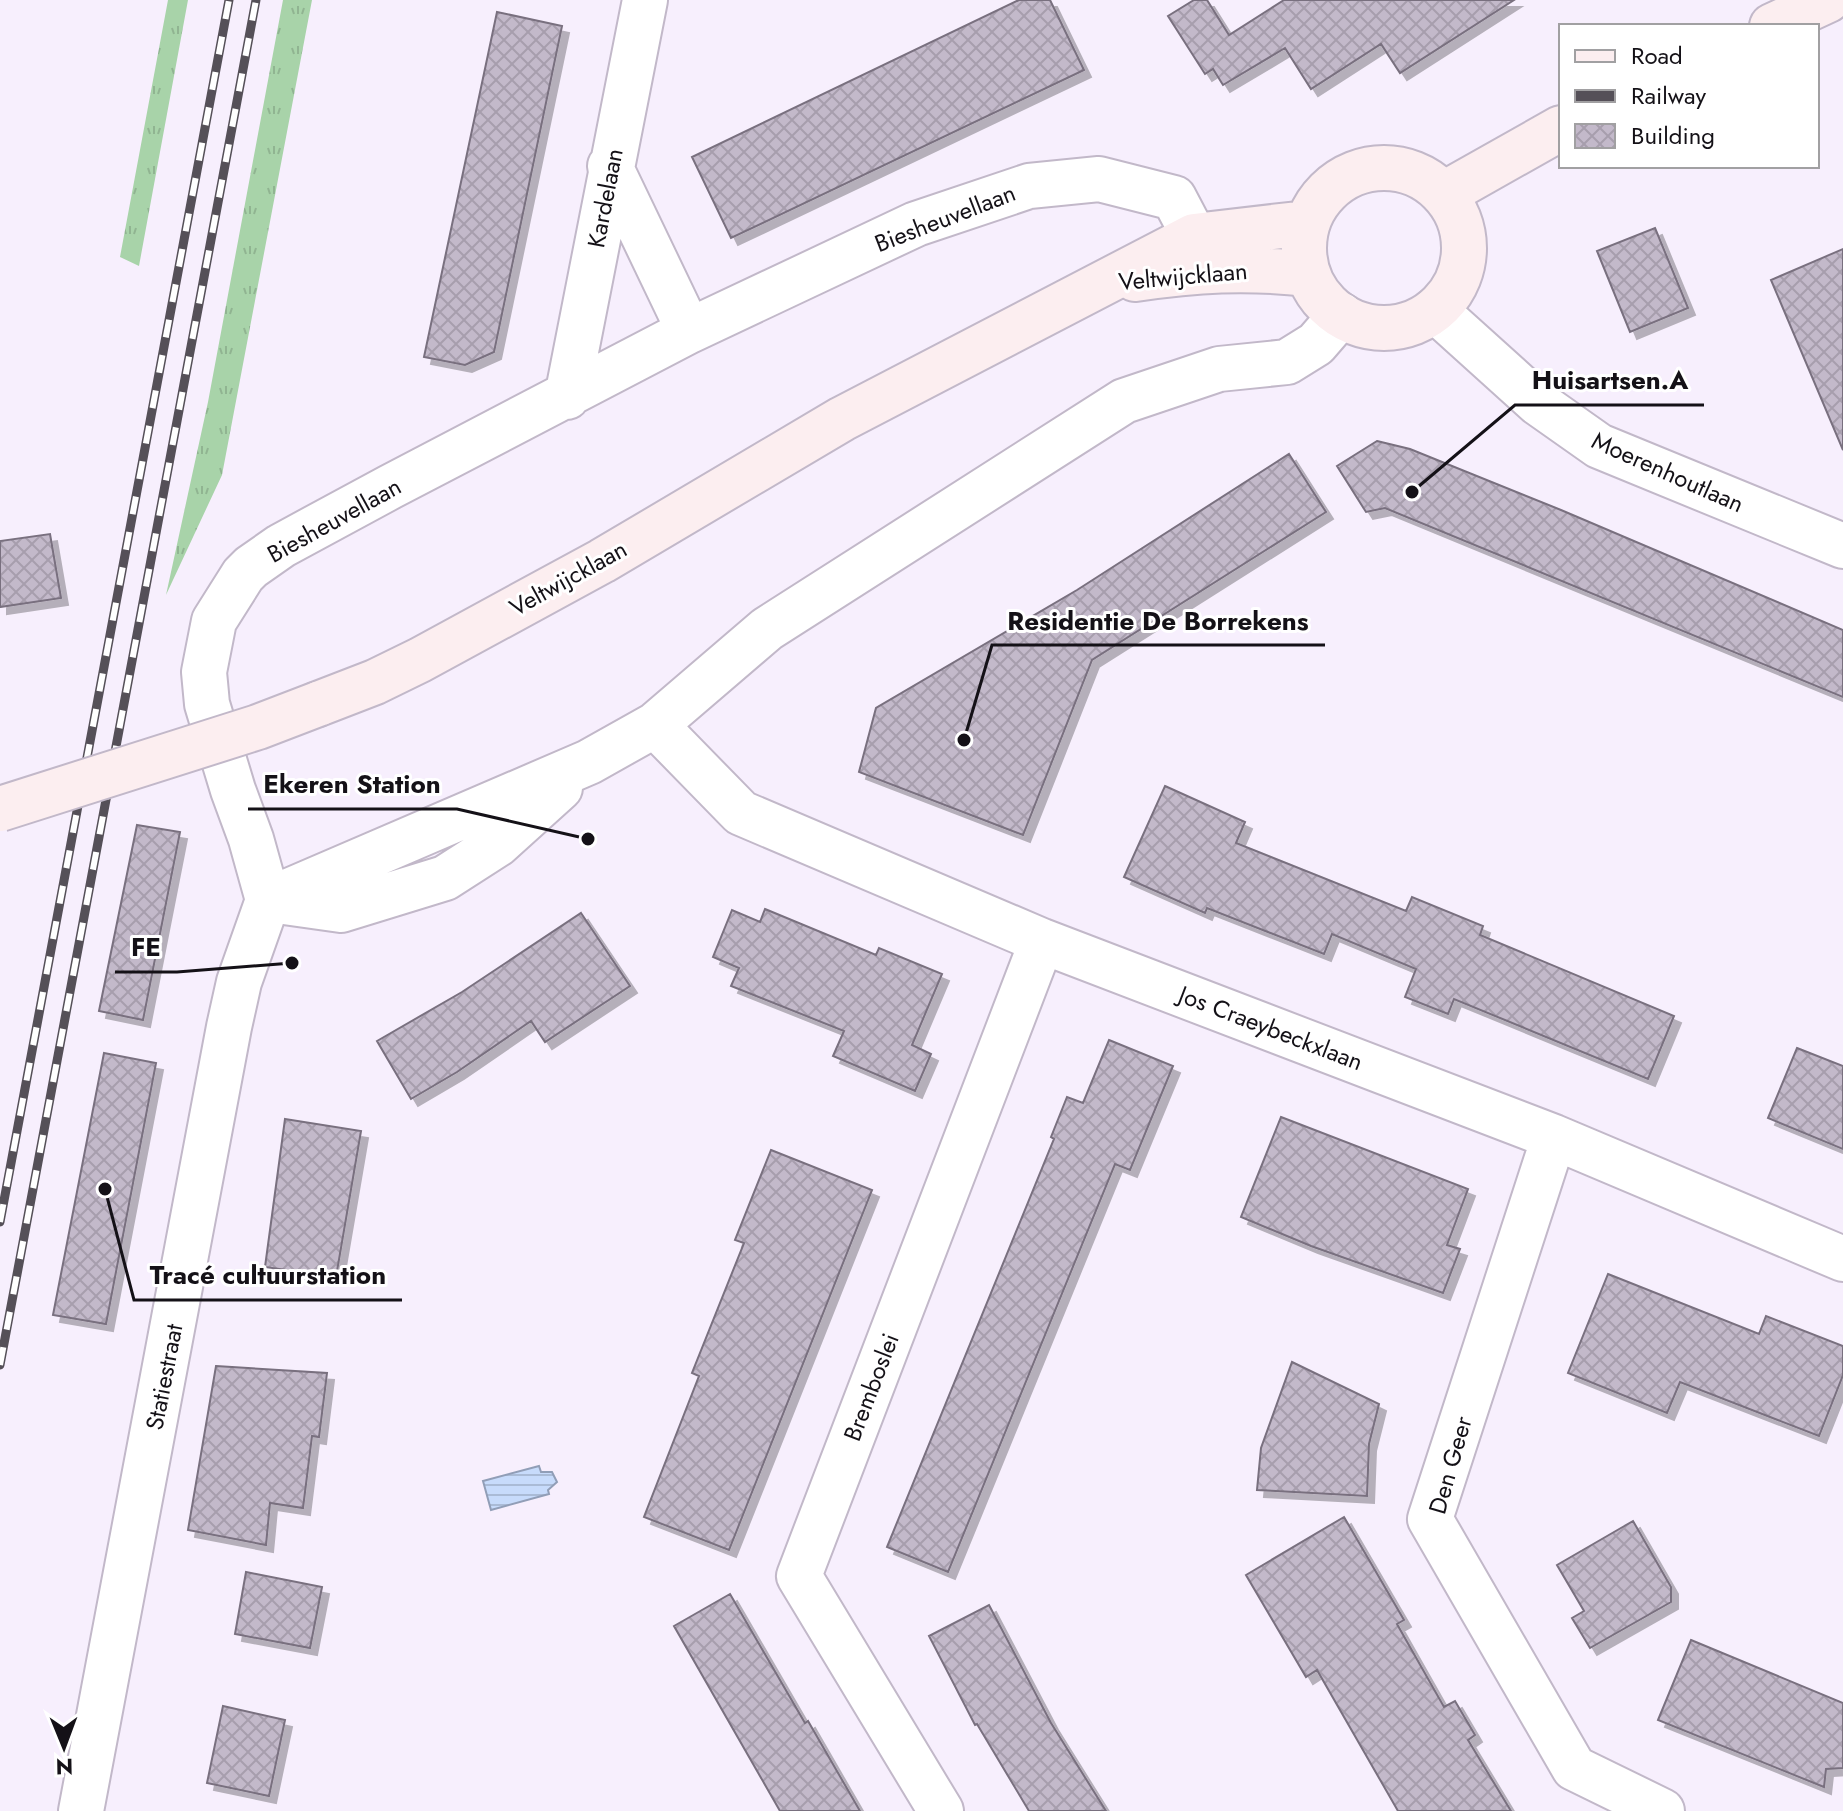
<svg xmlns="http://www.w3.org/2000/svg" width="1843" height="1811" font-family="Jost,sans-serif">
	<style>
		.grass { fill: url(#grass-tufts) }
		.water { fill: url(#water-rules); stroke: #919eb7; stroke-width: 2 }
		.building { fill: url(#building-cross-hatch); stroke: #79707f; stroke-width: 2; filter: url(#shadow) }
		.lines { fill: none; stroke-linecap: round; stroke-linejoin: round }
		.street-casing { stroke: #c2b8c9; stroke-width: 48 }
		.secondary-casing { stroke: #c2b8c9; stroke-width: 48 }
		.street { stroke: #fff; stroke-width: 44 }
		.secondary { stroke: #fceef0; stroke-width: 44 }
		.rail-casing { stroke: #555058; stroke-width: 9 }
		.rail { stroke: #fff; stroke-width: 6; stroke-dasharray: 18; stroke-linecap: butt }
		.secondary-bridge-casing { stroke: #c2b8c9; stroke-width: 48; stroke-linecap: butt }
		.secondary-bridge { stroke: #fceef0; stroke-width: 44 }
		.labels { text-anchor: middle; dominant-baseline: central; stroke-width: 6; stroke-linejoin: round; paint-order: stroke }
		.street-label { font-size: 24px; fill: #141117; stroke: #fff }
		.leader { fill: none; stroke: #141117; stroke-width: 3 }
		.callout-dot { fill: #141117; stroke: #fff; stroke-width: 3 }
		.callout-label { font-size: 26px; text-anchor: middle; font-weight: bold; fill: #141117; stroke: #fff; stroke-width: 6; stroke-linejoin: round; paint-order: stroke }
	</style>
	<defs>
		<pattern id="grass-tufts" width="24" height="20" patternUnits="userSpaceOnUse" patternTransform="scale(2)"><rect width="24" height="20" fill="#a8d3a9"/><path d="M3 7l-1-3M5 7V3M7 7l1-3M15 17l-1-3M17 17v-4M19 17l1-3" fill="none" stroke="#90b491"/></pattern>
		<pattern id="water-rules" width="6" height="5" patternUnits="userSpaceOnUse" patternTransform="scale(2)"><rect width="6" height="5" fill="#c7dbfb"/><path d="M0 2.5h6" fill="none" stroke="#aabbd6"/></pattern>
		<pattern id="building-cross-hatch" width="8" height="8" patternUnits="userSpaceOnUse" patternTransform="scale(2)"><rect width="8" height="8" fill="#c3b9ca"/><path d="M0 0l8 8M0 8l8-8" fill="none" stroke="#a79ead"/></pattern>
		<filter id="shadow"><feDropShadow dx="7" dy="7" stdDeviation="0" flood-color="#0004"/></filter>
	</defs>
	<rect width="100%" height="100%" fill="#f7effd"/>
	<path class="grass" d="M168,0H188L139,266L120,257Z
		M283,0H312L222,475L166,595L208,402Z"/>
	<path class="water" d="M539,1466L541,1472H552L557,1482L548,1490L549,1494L491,1510L483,1481Z"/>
	<path class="building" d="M1019,0H1050L1084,70L731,238L692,157Z
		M1194,0H1207L1229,35L1284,0H1514L1400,73L1381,44L1311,89L1285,48L1223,85L1213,69L1205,74L1168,16Z
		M497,12L562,26L494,352L465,365L424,357Z
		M1655,228L1688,308L1630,332L1597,251Z
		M1843,249V450L1771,280Z
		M1377,441L1410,449L1561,510L1843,630V697L1385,508L1366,512L1337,466Z
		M1289,454L1326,512L1092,660L1023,835L859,772L876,708L1077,590Z
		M50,534L61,598L0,607V541Z
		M1165,786L1245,822L1236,843L1406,911L1412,897L1483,926L1480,935L1674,1016L1648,1079L1454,999L1448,1014L1405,997L1416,969L1332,934L1324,954L1207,908L1205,913L1124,877Z
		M137,825L180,832L143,1020L99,1011Z
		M765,909L876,955L879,948L942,974L912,1045L931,1054L915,1091L833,1056L844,1031L731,986L739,968L713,957L732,910L760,922Z
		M581,913L630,986L545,1042L531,1021L457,1072L411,1099L377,1041L462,992Z
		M1109,1040L1173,1066L1130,1170L1115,1164L948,1572L887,1547L1054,1139L1051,1137L1067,1097L1083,1103Z
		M1797,1048L1843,1066V1149L1768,1118Z
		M104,1053L156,1063L106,1324L53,1315Z
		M1281,1117L1468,1189L1447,1245L1460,1249L1443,1293L1311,1246L1241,1217Z
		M285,1119L361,1131L336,1277L265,1267Z
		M771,1150L872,1190L729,1550L644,1517L699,1376L692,1373L744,1243L735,1240Z
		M1608,1274L1759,1334L1766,1316L1843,1346V1375L1819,1436L1680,1382L1667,1413L1568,1373Z
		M1292,1362L1379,1404L1369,1444L1367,1496L1257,1490L1261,1448Z
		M216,1366L327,1373L319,1437L312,1436L303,1508L270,1503L266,1545L188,1530Z
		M1344,1517L1404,1620L1397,1624L1444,1707L1455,1701L1475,1735L1468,1740L1511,1811H1398L1317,1670L1306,1677L1246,1575Z
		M1633,1521L1671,1587V1602L1590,1648L1572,1618L1584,1611L1557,1565Z
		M246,1572L322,1587L310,1648L235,1634Z
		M730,1594L805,1723L808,1721L860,1811H780L674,1626Z
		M989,1605L1051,1723L1106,1811H1029L977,1724L975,1725L929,1636Z
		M1691,1640L1843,1703V1768L1826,1769L1824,1787L1658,1720Z
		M223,1706L285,1720L269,1796L207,1783Z"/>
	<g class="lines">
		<defs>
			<path id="street" d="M610,166L689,331
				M1435,310L1538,403L1599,446L1843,546
				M567,397L645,0
				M655,725L741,813L1042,941L1554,1137L1843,1259
				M268,900L251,839L233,790L207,704L204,672L214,621L243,575L251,567L281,546L390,487L689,331L916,224L1029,186L1099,179L1174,198L1194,236
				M268,900L589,762L655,725L767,629L1124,401L1219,369L1287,362L1316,344L1341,315
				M270,900L341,910L445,878L498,844L560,788
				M1554,1137L1430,1519L1574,1768L1662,1811
				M81,1811L229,1027L239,982L268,900
				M941,1811L799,1576L1042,941"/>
			<path id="secondary" d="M1772,26L1828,0
				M1304 248a80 80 0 1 1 160 0a80 80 0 1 1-160 0Z
				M1444,194L1561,128
				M1135,279C1196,270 1246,267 1308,274
				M318,704L375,682L420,660L602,561L842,419L1194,236L1307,223"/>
		</defs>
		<use href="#street" class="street-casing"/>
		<use href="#secondary" class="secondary-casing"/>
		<use href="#street" class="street"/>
		<use href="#secondary" class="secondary"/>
		<defs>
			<path id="rail" d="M0,1222L229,0
				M0,1365L256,0"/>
		</defs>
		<use href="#rail" class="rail-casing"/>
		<use href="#rail" class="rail"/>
		<defs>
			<path id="secondary-bridge" d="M0,809L258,727L318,704"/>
		</defs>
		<use href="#secondary-bridge" class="secondary-bridge-casing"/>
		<use href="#secondary-bridge" class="secondary-bridge"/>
	</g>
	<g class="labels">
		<g class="street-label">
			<text transform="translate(605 198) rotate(-79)">Kardelaan</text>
			<text transform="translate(945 218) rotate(-21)">Biesheuvellaan</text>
			<text transform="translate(1183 276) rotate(-5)">Veltwijcklaan</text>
			<text transform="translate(1668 472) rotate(24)">Moerenhoutlaan</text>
			<text transform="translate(334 520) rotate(-29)">Biesheuvellaan</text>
			<text transform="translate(568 578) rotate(-29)">Veltwijcklaan</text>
			<text transform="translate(1271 1028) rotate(21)">Jos Craeybeckxlaan</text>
			<text transform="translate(164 1377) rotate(-79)">Statiestraat</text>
			<text transform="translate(871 1387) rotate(-69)">Bremboslei</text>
			<text transform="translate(1450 1465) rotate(-74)">Den Geer</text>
		</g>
	</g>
	<path class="leader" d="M1412 492L1515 405H1704M964 740L992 645H1325M588 839L457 809H248M292 963L177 972H115M105 1189L134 1300H402"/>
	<g class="callout-dot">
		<circle cx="1412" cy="492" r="8"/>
		<circle cx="964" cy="740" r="8"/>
		<circle cx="588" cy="839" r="8"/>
		<circle cx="292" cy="963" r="8"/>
		<circle cx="105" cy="1189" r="8"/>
	</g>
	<g class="callout-label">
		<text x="1610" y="389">Huisartsen.A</text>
		<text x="1158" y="630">Residentie De Borrekens</text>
		<text x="352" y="793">Ekeren Station</text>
		<text x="146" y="956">FE</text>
		<text x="268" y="1284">Tracé cultuurstation</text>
	</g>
	<rect x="1559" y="24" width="260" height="144" fill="#ffffff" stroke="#a1a0a2" stroke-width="2"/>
	<rect x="1575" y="50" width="40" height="12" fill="#fceef0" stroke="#a1a0a2" stroke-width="2"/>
	<text x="1631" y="64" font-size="24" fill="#141117">Road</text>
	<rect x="1575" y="90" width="40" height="12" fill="#555058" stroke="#a1a0a2" stroke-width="2"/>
	<text x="1631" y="104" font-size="24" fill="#141117">Railway</text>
	<rect x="1575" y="124" width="40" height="24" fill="url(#building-cross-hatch)" stroke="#a1a0a2" stroke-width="2"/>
	<text x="1631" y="144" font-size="24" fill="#141117">Building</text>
	<g transform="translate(64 1747) rotate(179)" stroke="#ffffff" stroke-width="6" paint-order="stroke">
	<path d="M0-6L14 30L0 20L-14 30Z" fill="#141117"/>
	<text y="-12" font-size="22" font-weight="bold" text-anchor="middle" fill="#141117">N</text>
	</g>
</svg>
